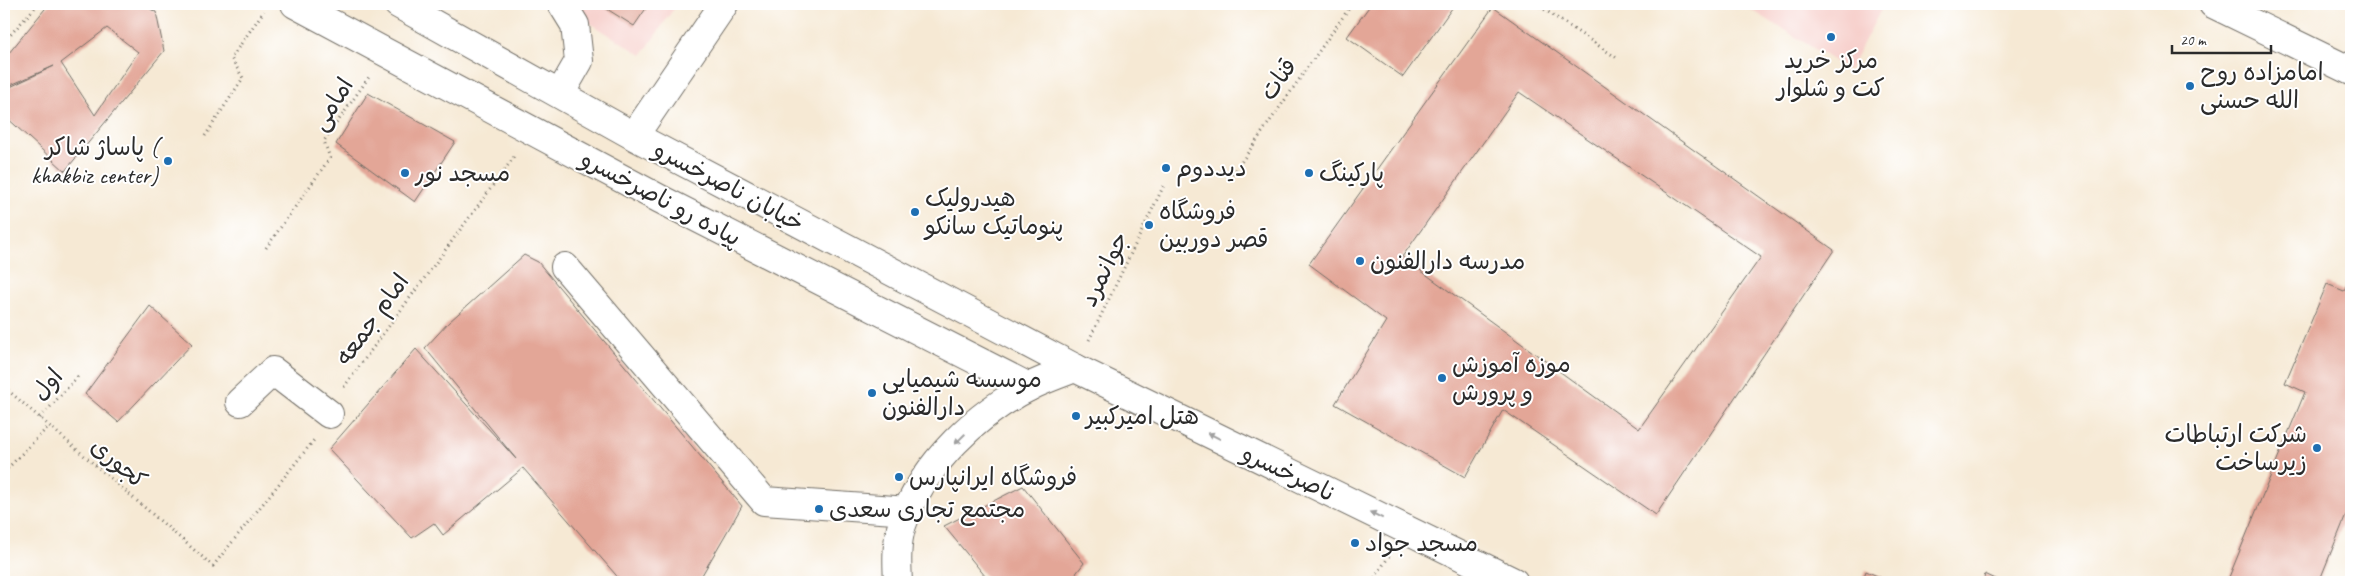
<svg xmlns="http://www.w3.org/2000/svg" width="2355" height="586" font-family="Caveat,'Playpen Sans Arabic',sans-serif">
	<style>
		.built { fill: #f7d0cc }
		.building { fill: #e3a697; fill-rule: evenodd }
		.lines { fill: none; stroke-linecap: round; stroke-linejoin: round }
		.minor-casing { stroke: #726e66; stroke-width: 30 }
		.major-casing { stroke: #726e66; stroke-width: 30 }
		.path { stroke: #726e66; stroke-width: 3; stroke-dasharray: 1 4; stroke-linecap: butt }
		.minor { stroke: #fff; stroke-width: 28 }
		.major { stroke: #fff; stroke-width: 28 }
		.oneway { fill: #a0a0a0 }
		.poi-dot { fill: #1f6fb2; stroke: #fff; stroke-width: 2 }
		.labels { text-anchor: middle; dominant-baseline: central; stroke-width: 4; stroke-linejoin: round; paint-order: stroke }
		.poi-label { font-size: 24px; fill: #2b2b2b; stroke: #fff; text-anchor: start }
		.street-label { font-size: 24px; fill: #2b2b2b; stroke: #fff }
	</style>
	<rect width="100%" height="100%" fill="#fff"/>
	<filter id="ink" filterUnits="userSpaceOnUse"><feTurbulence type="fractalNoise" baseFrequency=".02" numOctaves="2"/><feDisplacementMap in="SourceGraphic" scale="10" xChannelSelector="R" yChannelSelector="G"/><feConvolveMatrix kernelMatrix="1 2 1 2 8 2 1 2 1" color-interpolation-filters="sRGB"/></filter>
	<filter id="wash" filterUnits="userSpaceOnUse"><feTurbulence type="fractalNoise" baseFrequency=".0096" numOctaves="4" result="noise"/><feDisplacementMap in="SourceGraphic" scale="20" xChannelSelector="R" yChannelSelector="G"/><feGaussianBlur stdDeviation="1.12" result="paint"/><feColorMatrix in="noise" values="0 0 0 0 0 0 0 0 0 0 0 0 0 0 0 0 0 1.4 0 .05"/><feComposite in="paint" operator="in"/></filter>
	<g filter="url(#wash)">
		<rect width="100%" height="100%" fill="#f6e9d4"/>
		<path class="built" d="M559,4H677L642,55Z
			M1742,4H1884L1849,70Z"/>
		<g id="blocks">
			<path class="building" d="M49,4H141L156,12L164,51L65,171L4,115V90L54,66L4,88V59ZM107,28L138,52L95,115L61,63Z
				M599,4H649L634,26Z
				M1371,4H1455L1403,77L1347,37Z
				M1493,7L1834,250L1656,515L1503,410L1465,477L1335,404L1386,321L1309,264ZM1519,92L1761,257L1639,429L1402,257Z
				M368,93L455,142L415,202L336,144Z
				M524,255L538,262L742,506L698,582H622L523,468L443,535L434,523L412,538L329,449L416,349L516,459L425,348L449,322Z
				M2351,275V503L2319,582H2227L2305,392L2285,383L2327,284L2344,291Z
				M150,306L192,344L118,422L85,394Z
				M1023,486L1084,563L1074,576L1084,582H990L944,526Z
				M1866,571L1891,582H1862Z
				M1985,574L2002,582H1983Z"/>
		</g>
	</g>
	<g filter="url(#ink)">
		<use href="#blocks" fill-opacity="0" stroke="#726e66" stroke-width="1"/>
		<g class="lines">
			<defs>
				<path id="minor" d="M295,4L660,199L1029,387
					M398,4L634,136L1075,368
					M2213,4L2351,71
					M560,94L579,61L575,25L562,4
					M634,136L724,4
					M565,267L764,501L909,511
					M240,402L273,371L329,414"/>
				<path id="major" d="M898,582C897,564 896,543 902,525C922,464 979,411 1035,384C1048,378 1062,373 1075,368L1514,582"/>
			</defs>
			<use href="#minor" class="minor-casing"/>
			<use href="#major" class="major-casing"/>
			<path class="path" d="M1536,4L1617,58
				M4,42L38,4
				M205,136L243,78L231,58L264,11
				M1233,174L1352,4
				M266,248L330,158L324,141L369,77
				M1089,340L1164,185
				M4,387L213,566L314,440
				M344,387L514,157
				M40,418L80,374
				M4,472L49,426
				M1372,582L1389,556"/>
			<use href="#minor" class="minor"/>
			<use href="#major" class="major"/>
		</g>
		<defs><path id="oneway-solid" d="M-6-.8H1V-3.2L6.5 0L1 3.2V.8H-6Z" transform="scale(1.25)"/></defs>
		<g class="oneway">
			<use href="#oneway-solid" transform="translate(1214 436) rotate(-154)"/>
			<use href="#oneway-solid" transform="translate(960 439) rotate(135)"/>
			<use href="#oneway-solid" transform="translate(1376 515) rotate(-154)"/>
		</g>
	</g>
	<g class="poi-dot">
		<circle cx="1831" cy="37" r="5"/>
		<circle cx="2190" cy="86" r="5"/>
		<circle cx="168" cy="161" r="5"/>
		<circle cx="1166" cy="168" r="5"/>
		<circle cx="405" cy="173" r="5"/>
		<circle cx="1309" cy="173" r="5"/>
		<circle cx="915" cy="212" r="5"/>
		<circle cx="1149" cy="225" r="5"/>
		<circle cx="1360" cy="261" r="5"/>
		<circle cx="1442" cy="378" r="5"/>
		<circle cx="872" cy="393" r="5"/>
		<circle cx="1076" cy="416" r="5"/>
		<circle cx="2317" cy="448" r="5"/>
		<circle cx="899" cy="477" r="5"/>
		<circle cx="819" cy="509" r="5"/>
		<circle cx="1355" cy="543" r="5"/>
	</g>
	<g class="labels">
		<g class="poi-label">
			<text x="1831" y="60" text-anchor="middle">مرکز خرید<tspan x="1831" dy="28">کت و شلوار</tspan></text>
			<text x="2200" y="72">امامزاده روح<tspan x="2200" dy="28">الله حسنی</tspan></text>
			<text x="158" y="147" text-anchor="end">پاساژ شاکر (<tspan x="158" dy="28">khakbiz center)</tspan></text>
			<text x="1176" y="168">دیددوم</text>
			<text x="415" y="173">مسجد نور</text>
			<text x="1319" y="173">پارکینگ</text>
			<text x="925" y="198">هیدرولیک<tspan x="925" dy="28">پنوماتیک سانکو</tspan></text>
			<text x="1159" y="211">فروشگاه<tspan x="1159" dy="28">قصر دوربین</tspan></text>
			<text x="1370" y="261">مدرسه دارالفنون</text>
			<text x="1452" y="364">موزه آموزش<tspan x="1452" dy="28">و پرورش</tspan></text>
			<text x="882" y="379">موسسه شیمیایی<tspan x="882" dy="28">دارالفنون</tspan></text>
			<text x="1086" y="416">هتل امیرکبیر</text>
			<text x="2307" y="434" text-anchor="end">شرکت ارتباطات<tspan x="2307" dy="28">زیرساخت</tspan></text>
			<text x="909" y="477">فروشگاه ایرانپارس</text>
			<text x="829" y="509">مجتمع تجاری سعدی</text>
			<text x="1365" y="543">مسجد جواد</text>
		</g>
		<g class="street-label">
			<text transform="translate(1278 79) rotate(-55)">قنات</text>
			<text transform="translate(332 104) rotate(-58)">امامی</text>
			<text transform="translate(729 186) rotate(28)">خیابان ناصرخسرو</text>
			<text transform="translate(661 198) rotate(28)">پیاده رو ناصرخسرو</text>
			<text transform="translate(1104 269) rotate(-64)">جوانمرد</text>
			<text transform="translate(372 319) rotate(-54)">امام جمعه</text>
			<text transform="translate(47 384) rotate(-48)">اول</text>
			<text transform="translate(119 463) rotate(40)">کجوری</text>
			<text transform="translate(1289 473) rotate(26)">ناصرخسرو</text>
		</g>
	</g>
	<rect width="2355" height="586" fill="none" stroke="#fff" stroke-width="20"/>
	<path d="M2172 45v8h99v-8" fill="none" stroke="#2b2b2b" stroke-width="2.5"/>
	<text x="2180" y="45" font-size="15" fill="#2b2b2b" stroke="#ffffff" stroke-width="4" paint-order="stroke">20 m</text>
</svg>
